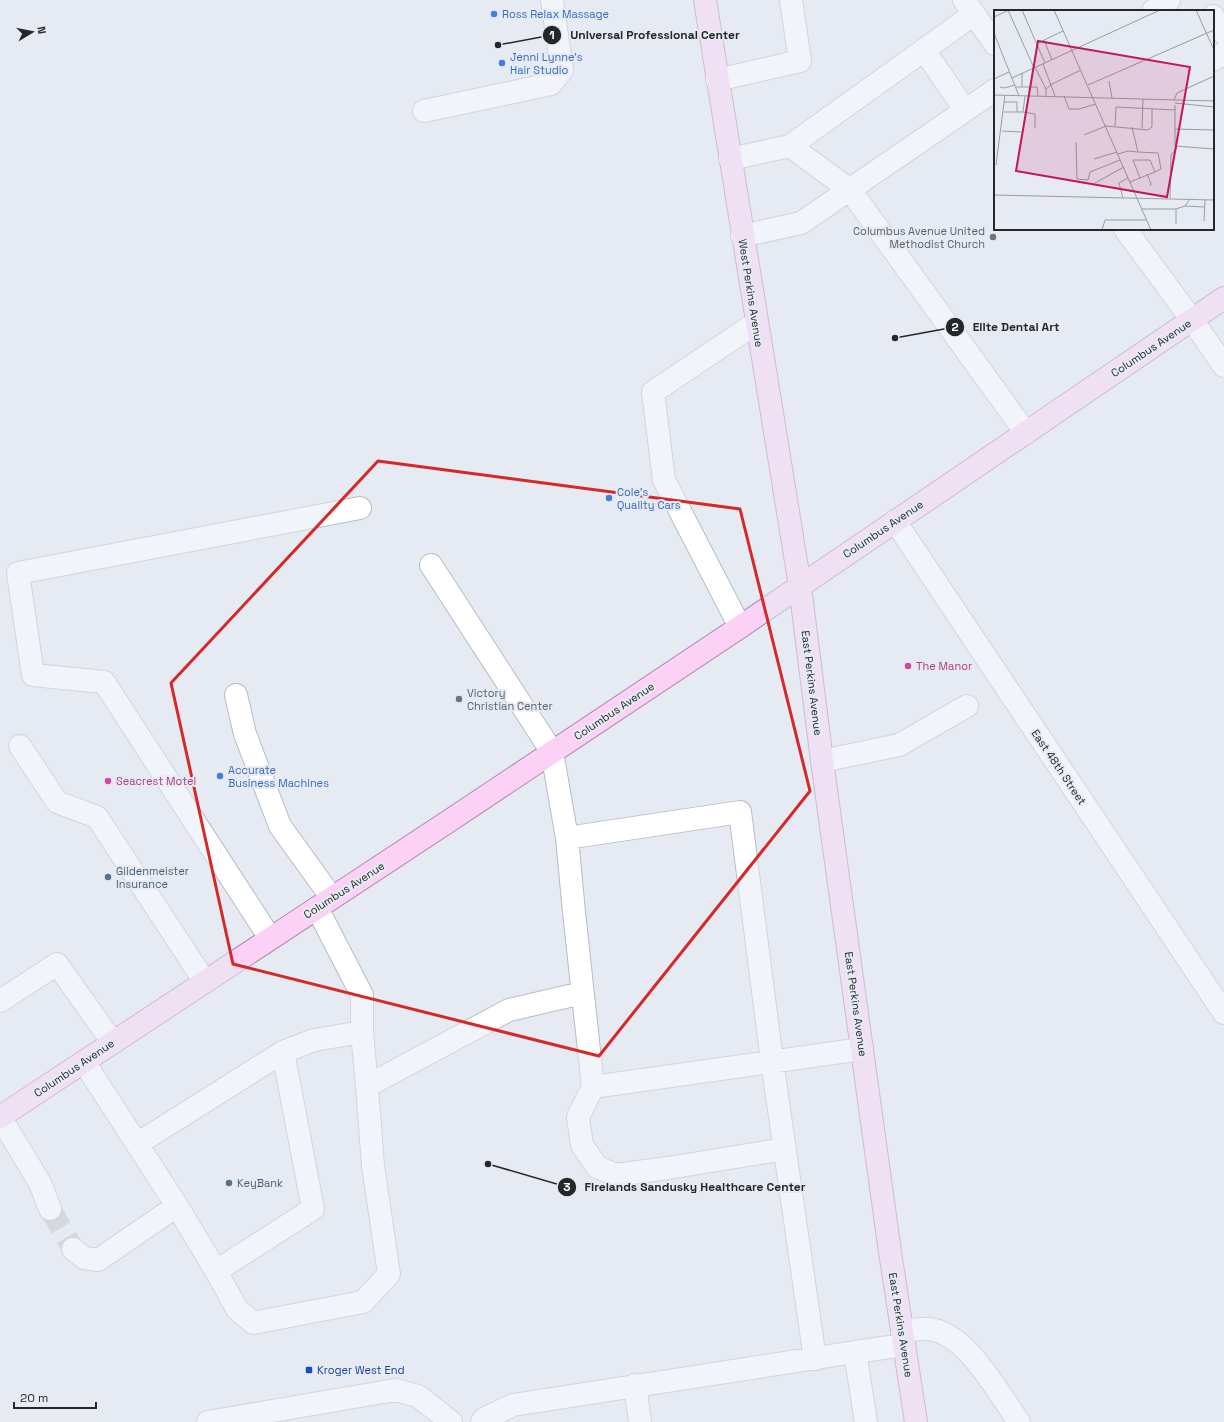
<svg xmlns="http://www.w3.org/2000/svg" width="1224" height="1422" font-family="'Space Grotesk',sans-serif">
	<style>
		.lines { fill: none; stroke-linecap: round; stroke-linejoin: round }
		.minor-tunnel { stroke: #bfc4cb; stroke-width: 22; stroke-dasharray: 22 11; stroke-linecap: butt }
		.minor-casing { stroke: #b7bcc4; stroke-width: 24 }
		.major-casing { stroke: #ae83a9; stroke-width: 24 }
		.minor { stroke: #fff; stroke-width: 22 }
		.major { stroke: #fbd2f5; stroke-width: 22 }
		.marked { fill: none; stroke: #d62828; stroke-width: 3; stroke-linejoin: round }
		.shop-dot { fill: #3f7fe0; stroke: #e6ebf3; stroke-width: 1.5 }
		.worship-dot { fill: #6b7280; stroke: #e6ebf3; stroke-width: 1.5 }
		.hotel-dot { fill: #d1479c; stroke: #e6ebf3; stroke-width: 1.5 }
		.service-dot { fill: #5c6f8a; stroke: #e6ebf3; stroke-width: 1.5 }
		.transit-dot { fill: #1a4fb4; stroke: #e6ebf3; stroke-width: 1.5 }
		.labels { text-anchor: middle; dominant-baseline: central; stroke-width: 4; stroke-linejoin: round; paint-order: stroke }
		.shop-label { font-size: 11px; fill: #366cbe; stroke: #e6ebf3; text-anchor: start }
		.worship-label { font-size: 11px; fill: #5b616d; stroke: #e6ebf3; text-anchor: end }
		.street-label { font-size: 11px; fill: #25272a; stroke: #e6ebf3 }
		.hotel-label { font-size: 11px; fill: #b23c85; stroke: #e6ebf3; text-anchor: start }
		.service-label { font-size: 11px; fill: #4e5e75; stroke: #e6ebf3; text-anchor: start }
		.transit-label { font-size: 11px; fill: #164399; stroke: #e6ebf3; text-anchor: start }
		.inset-road { fill: none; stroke: #999da3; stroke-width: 1 }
		.view { fill: #c2185b; fill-opacity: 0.15; stroke: #c2185b; stroke-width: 2 }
		.inset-edge { fill: none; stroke: #25272a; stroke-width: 2 }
		.leader { fill: none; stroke: #25272a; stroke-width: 1.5 }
		.callout-dot { fill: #25272a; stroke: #e6ebf3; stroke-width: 1.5 }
		.mark-label { font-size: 12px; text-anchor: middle; font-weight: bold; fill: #fff }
		.callout-label { font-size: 12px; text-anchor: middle; font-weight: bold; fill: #25272a; stroke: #e6ebf3; stroke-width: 4; stroke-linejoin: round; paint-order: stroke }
	</style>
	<rect width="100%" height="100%" fill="#e6ebf3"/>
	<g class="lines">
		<path class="minor-tunnel" d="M50,1209L73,1249"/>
		<defs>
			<path id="minor" d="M964,0L995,44
				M1153,11L1169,0
				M1213,16L1224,33
				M924,50L965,110
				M1213,60L1224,53
				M717,80L800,61L791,0
				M424,111L551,84L562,70L552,0
				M790,146L850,190L1026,433
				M730,159L790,146L974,14
				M1125,229L1192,320L1224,366
				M742,236L801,223L995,90
				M895,521L1224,1013
				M431,565L552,752L567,838L574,912L593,1087L578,1117L582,1145L597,1167L616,1175L668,1168L785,1149
				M740,627L664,480L653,392L756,323
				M236,695L245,734L280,826L332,898
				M20,746L57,802L97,817L205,982
				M822,761L899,745L967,706
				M567,838L740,812L772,1061L815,1359
				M317,908L362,995V1032L367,1086L509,1010L582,993
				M270,938L104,682L33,675L18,573L360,508
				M0,1001L57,964L113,1043
				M283,1052L314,1040L362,1032
				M84,1062L177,1206L216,1271L313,1209L283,1052L137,1144
				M593,1087L862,1049
				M0,1117L40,1183L50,1209
				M73,1249L84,1258L98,1260L177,1206
				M216,1271L237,1309L253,1323L363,1302L389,1274L373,1166L367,1086
				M902,1332C911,1330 921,1328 929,1329C967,1333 998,1393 1019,1422
				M635,1385L640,1422
				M208,1422L395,1390L418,1396L451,1422
				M482,1422L484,1419L513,1405L855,1352
				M866,1422L855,1352L904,1345"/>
			<path id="major" d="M705,0L800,586L822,761L890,1252L916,1422
				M0,1117L452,819L740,627L1224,298"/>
		</defs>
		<use href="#minor" class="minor-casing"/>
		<use href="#major" class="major-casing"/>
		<use href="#minor" class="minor"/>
		<use href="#major" class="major"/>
	</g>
	<path d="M0 0H1224V1422H0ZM378,461L740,509L810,791L599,1056L233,964L171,683Z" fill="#e6ebf3" fill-opacity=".55" fill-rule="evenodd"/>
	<path class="marked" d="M378,461L740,509L810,791L599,1056L233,964L171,683Z"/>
	<g class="shop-dot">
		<circle cx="494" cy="14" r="4"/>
		<circle cx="502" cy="63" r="4"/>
		<circle cx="609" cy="498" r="4"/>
		<circle cx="220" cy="776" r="4"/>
	</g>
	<g class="worship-dot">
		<circle cx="993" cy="237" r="4"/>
		<circle cx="459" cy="699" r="4"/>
	</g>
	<g class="hotel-dot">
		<circle cx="908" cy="666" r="4"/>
		<circle cx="108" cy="781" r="4"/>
	</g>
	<g class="service-dot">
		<circle cx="108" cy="877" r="4"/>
		<circle cx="229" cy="1183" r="4"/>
	</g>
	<rect class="transit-dot" x="305" y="1366" width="8" height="8" rx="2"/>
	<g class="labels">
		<g class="shop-label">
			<text x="502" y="14">Ross Relax Massage</text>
			<text x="510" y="57">Jenni Lynne's<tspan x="510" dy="13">Hair Studio</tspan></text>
			<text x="617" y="492">Cole's<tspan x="617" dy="13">Quality Cars</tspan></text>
			<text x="228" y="770">Accurate<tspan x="228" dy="13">Business Machines</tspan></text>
		</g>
		<g class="worship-label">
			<text x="985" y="231">Columbus Avenue United<tspan x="985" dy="13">Methodist Church</tspan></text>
			<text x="467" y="693" text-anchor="start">Victory<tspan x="467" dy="13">Christian Center</tspan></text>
		</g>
		<g class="street-label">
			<text transform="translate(751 293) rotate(81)">West Perkins Avenue</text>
			<text transform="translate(1151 348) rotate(-34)">Columbus Avenue</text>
			<text transform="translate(883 529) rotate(-34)">Columbus Avenue</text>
			<text transform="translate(812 683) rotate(83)">East Perkins Avenue</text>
			<text transform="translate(614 711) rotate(-34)">Columbus Avenue</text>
			<text transform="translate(1059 767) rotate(56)">East 48th Street</text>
			<text transform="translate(344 890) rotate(-33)">Columbus Avenue</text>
			<text transform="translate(856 1004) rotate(82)">East Perkins Avenue</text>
			<text transform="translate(74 1068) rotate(-34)">Columbus Avenue</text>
			<text transform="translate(901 1325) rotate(81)">East Perkins Avenue</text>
		</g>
		<g class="hotel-label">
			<text x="916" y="666">The Manor</text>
			<text x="116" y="781">Seacrest Motel</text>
		</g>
		<g class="service-label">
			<text x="116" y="871">Gildenmeister<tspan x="116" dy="13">Insurance</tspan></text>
			<text x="237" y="1183">KeyBank</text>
		</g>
		<g class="transit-label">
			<text x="317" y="1370">Kroger West End</text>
		</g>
	</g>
	<g transform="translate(994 10)">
		<rect width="220" height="220" fill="#e6ebf3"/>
		<path class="inset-road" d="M14,0L40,58M28,0L51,53M60,0L157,220M202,0L220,40M0,7L15,0M0,23L25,86M50,30L58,50M42,34L69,21M49,54L61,86M41,57L52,79V86M28,63V77M18,68L166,0M0,69L15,62M115,71L118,88M94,75L220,20M6,77L10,78L21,75M22,77H43L44,86M52,79L58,74L87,60M0,85L220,91M70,86L75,99H85L102,94M180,90L183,83L220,66M10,92H23V102M181,93L220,97M181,95V136L220,139M10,102H29L31,86M29,102L41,104V118M121,116L122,97L181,100M148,118L149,89M181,119L220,120M8,121L27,122M90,125L112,116L154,120L158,117V99M82,132L83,169L94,170L96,162L126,150M144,142L164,143L167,159L161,162M124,144L134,141L144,142L138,117M100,149L123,142M2,155L11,85M153,164L157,174L156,176M136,172L161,162L156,150H139L146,168M101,173L130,157M0,185L220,190M129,188L125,173L134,168M176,188L177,145L183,138M220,190V206M191,196L210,197M148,199H182L191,196L196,189M210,211L211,190M182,214V199M108,220L111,210H153"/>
		<path class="view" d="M44,31L196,57L173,187L22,161Z"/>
		<rect width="220" height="220" class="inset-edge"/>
	</g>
	<path class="leader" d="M498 45L552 35M895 338L955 327M488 1164L567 1187"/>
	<g class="callout-dot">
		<circle cx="498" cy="45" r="4"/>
		<circle cx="895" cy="338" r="4"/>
		<circle cx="488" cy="1164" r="4"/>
		<circle cx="552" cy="35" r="10"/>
		<circle cx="955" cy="327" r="10"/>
		<circle cx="567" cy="1187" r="10"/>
	</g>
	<g class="mark-label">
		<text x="552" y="39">1</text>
		<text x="955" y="331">2</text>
		<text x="567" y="1191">3</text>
	</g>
	<g class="callout-label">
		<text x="655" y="39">Universal Professional Center</text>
		<text x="1016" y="331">Elite Dental Art</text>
		<text x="695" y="1191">Firelands Sandusky Healthcare Center</text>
	</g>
	<g transform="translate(32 32) rotate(80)" stroke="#e6ebf3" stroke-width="3" paint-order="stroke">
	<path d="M0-3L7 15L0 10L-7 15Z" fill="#25272a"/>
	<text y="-6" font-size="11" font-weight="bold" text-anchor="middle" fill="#25272a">N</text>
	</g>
	<path d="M14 1402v6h82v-6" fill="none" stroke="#25272a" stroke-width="2"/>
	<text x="20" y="1402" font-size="12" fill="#25272a" stroke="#e6ebf3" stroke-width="3" paint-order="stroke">20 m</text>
</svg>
